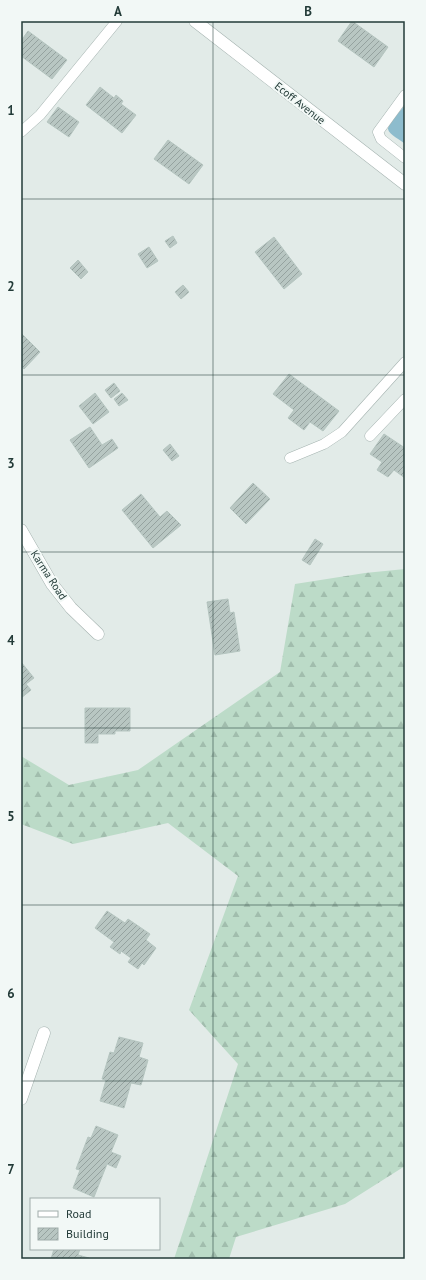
<svg xmlns="http://www.w3.org/2000/svg" width="426" height="1280" font-family="'PT Sans',sans-serif">
	<style>
		.forest { fill: url(#forest-firs) }
		.water { fill: #8dbccd }
		.building { fill: url(#building-hatch); stroke: #b5c5c0 }
		.lines { fill: none; stroke-linecap: round; stroke-linejoin: round }
		.service-casing { stroke: #a5b3b0; stroke-width: 11 }
		.minor-casing { stroke: #a5b3b0; stroke-width: 13 }
		.tertiary-casing { stroke: #a5b3b0; stroke-width: 13 }
		.service { stroke: #fff; stroke-width: 10 }
		.minor { stroke: #fff; stroke-width: 12 }
		.tertiary { stroke: #fff; stroke-width: 12 }
		.grid { fill: none; stroke: #233b38; stroke-width: 1; stroke-opacity: 0.55 }
		.labels { text-anchor: middle; dominant-baseline: central; stroke-width: 4; stroke-linejoin: round; paint-order: stroke }
		.street-label { font-size: 11px; fill: #233b38; stroke: #f2f8f6 }
		.neatline { fill: none; stroke: #233b38; stroke-width: 1.5 }
		.grid-label { font-size: 13px; text-anchor: middle; font-weight: bold; fill: #233b38 }
	</style>
	<defs>
		<pattern id="forest-firs" width="22" height="20" patternUnits="userSpaceOnUse"><rect width="22" height="20" fill="#bcdbc8"/><path d="M5 1l3.5 6h-7zM16 11l3.5 6h-7z" fill="#a1bdad"/></pattern>
		<pattern id="building-hatch" width="6" height="6" patternUnits="userSpaceOnUse"><rect width="6" height="6" fill="#b8c6c2"/><path d="M-1 1l2-2M0 6l6-6M5 7l2-2" fill="none" stroke="#95a29f"/></pattern>
	</defs>
	<rect width="100%" height="100%" fill="#e2ebe8"/>
	<path class="forest" d="M405,569V1166L345,1204L236,1237L229,1259H174L238,1064L189,1010L238,876L168,823L73,844L21,824V756L69,785L138,770L280,672L295,584L365,573Z"/>
	<path class="water" d="M405,105V144C401,140 389,135 388,129C388,124 401,110 405,105Z"/>
	<path class="building" d="M352,21L388,47L374,67L338,41Z
		M28,31L67,60L52,79L21,56V41Z
		M100,87L114,98L116,95L123,101L121,104L136,115L122,133L86,105Z
		M58,107L79,122L69,137L47,122Z
		M168,140L203,165L189,184L154,159Z
		M173,236L177,243L170,248L165,241Z
		M274,237L302,274L284,289L255,252Z
		M149,247L158,261L147,268L138,254Z
		M78,260L88,272L81,279L70,268Z
		M183,285L189,292L181,299L175,292Z
		M21,333L40,352L24,369L21,366Z
		M289,374L339,411L323,431L310,422L304,430L288,418L294,410L273,394Z
		M114,383L120,391L111,398L105,390Z
		M95,393L109,412L93,424L79,406Z
		M122,393L128,400L119,406L114,399Z
		M90,427L102,445L112,439L118,448L89,468L70,440Z
		M384,434L405,448V478L394,470L388,477L377,470L382,462L370,454Z
		M170,444L179,456L172,461L163,450Z
		M253,483L270,499L246,524L230,508Z
		M141,494L160,517L167,511L181,525L153,548L122,510Z
		M315,539L323,544L310,565L302,560Z
		M228,599L230,613L234,612L240,651L215,655L207,602Z
		M21,662L34,678L26,684L31,690L21,698Z
		M85,708H130V731H115V734H98V743H85Z
		M107,911L125,923L128,919L150,934L146,940L156,948L144,965L142,963L138,969L128,962L131,958L121,951L120,954L110,947L114,942L95,928Z
		M119,1037L143,1043L139,1057L148,1060L141,1085L131,1083L124,1108L100,1101L106,1080L102,1079L110,1052L114,1053Z
		M96,1126L118,1135L111,1152L121,1156L116,1168L107,1164L94,1197L73,1188L80,1170L76,1169L88,1137L91,1138Z
		M54,1249H80L78,1255L89,1258L88,1259H51Z"/>
	<g class="lines">
		<defs>
			<path id="service" d="M405,95L378,132L381,139L405,158
				M21,132L40,115L117,21
				M370,436L405,399
				M290,458L324,444L342,432L405,362"/>
			<path id="minor" d="M21,530L52,584L71,608L98,634
				M21,1099L44,1033"/>
			<path id="tertiary" d="M195,21L405,184"/>
		</defs>
		<use href="#service" class="service-casing"/>
		<use href="#minor" class="minor-casing"/>
		<use href="#tertiary" class="tertiary-casing"/>
		<use href="#service" class="service"/>
		<use href="#minor" class="minor"/>
		<use href="#tertiary" class="tertiary"/>
	</g>
	<path class="grid" d="M213,21V1259M21,199H405M21,375H405M21,552H405M21,728H405M21,905H405M21,1081H405"/>
	<g class="labels">
		<g class="street-label">
			<text transform="translate(300 103) rotate(38)">Ecoff Avenue</text>
			<text transform="translate(49 575) rotate(57)">Karma Road</text>
		</g>
	</g>
	<rect width="426" height="1280" fill="none" stroke="#f2f8f6" stroke-width="44"/>
	<rect x="30" y="1198" width="130" height="52" fill="#f2f8f6" stroke="#9facaa"/>
	<rect x="38" y="1211" width="20" height="6" fill="#ffffff" stroke="#9facaa"/>
	<text x="66" y="1218" font-size="12" fill="#233b38">Road</text>
	<rect x="38" y="1228" width="20" height="12" fill="url(#building-hatch)" stroke="#9facaa"/>
	<text x="66" y="1238" font-size="12" fill="#233b38">Building</text>
	<rect x="22" y="22" width="382" height="1236" class="neatline"/>
	<g class="grid-label">
		<text x="118" y="16">A</text>
		<text x="308" y="16">B</text>
		<text x="11" y="115">1</text>
		<text x="11" y="291">2</text>
		<text x="11" y="468">3</text>
		<text x="11" y="645">4</text>
		<text x="11" y="821">5</text>
		<text x="11" y="998">6</text>
		<text x="11" y="1174">7</text>
	</g>
</svg>
